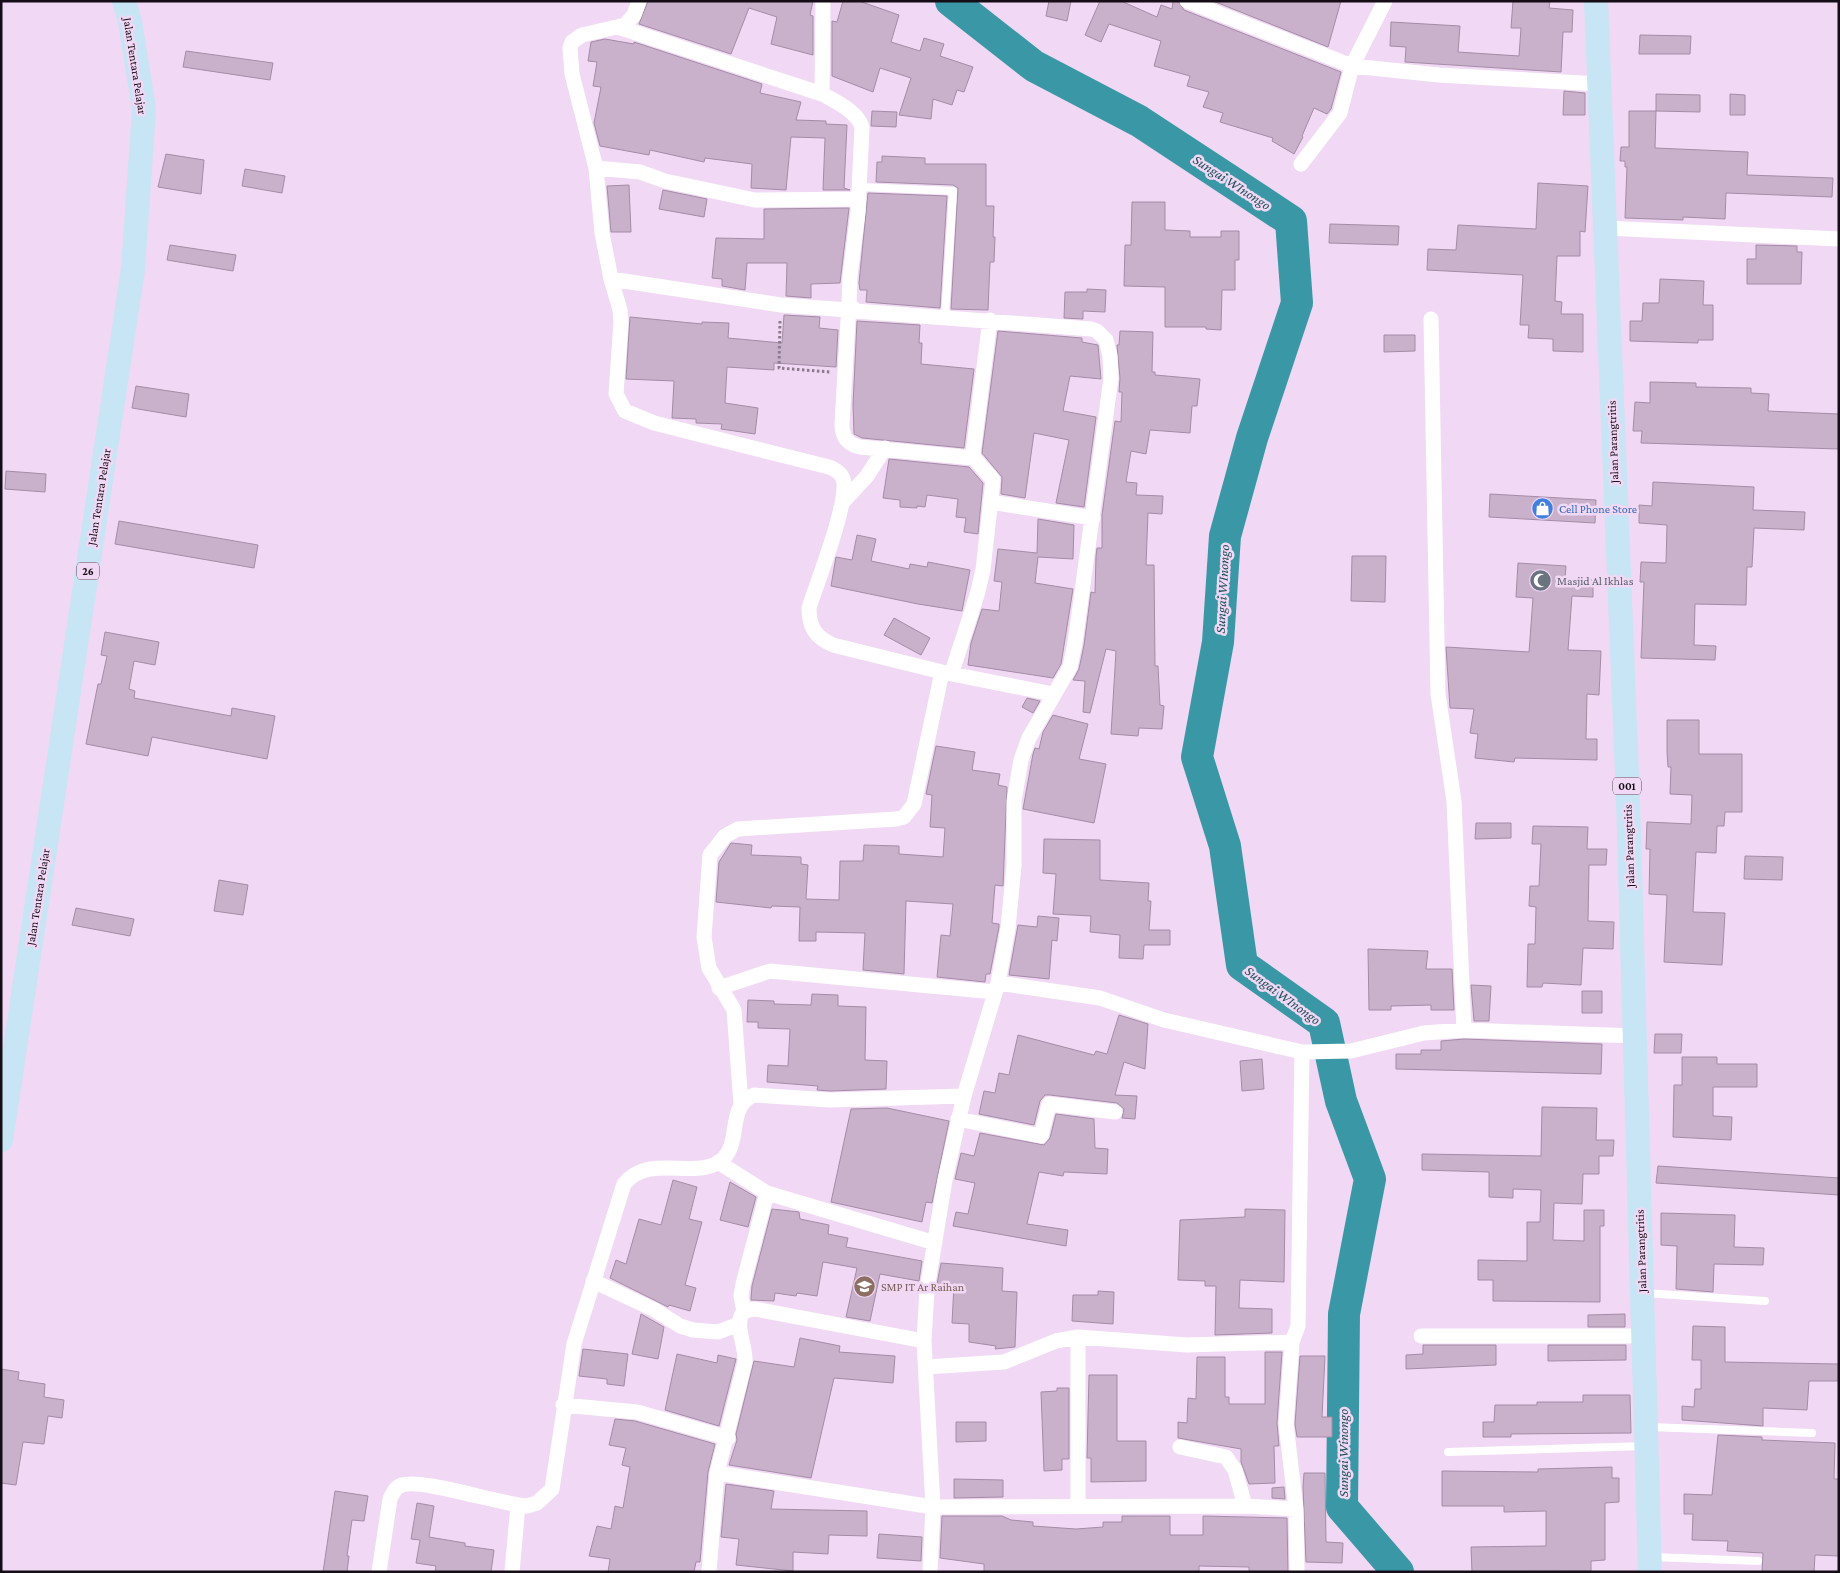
<svg xmlns="http://www.w3.org/2000/svg" width="1840" height="1573" font-family="'Crimson Pro',serif">
	<style>
		.lines { fill: none; stroke-linecap: round; stroke-linejoin: round }
		.river { stroke: #3a98a6; stroke-width: 32 }
		.building { fill: #c9b1cc; stroke: #a48ca7 }
		.path { stroke: #8c7b8e; stroke-width: 3; stroke-dasharray: 2.5 2.5; stroke-linecap: butt }
		.service { stroke: #fff; stroke-width: 8 }
		.minor { stroke: #fff; stroke-width: 15 }
		.primary { stroke: #c7e5f5; stroke-width: 24 }
		.labels { text-anchor: middle; dominant-baseline: central; stroke-width: 5; stroke-linejoin: round; paint-order: stroke }
		.shield { fill: #f1d8f4; stroke: #574a59; stroke-width: 1 }
		.shield-label { font-size: 11px; font-weight: bold; fill: #150d16 }
		.street-label { font-size: 12px; fill: #150d16; stroke: #f1d8f4 }
		.shop-label { font-size: 12px; fill: #366cbe; stroke: #f1d8f4; text-anchor: start }
		.worship-label { font-size: 12px; fill: #5b616d; stroke: #f1d8f4; text-anchor: start }
		.education-label { font-size: 12px; fill: #785e54; stroke: #f1d8f4; text-anchor: start }
		.water-label { font-size: 14px; font-style: italic; fill: #1a5057; stroke: #f1d8f4 }
	</style>
	<rect width="100%" height="100%" fill="#f1d8f4"/>
	<g class="lines">
		<path class="river" d="M951,1L1034,66L1139,121L1291,221L1297,303L1252,438L1225,536L1218,642L1197,757L1225,846L1242,965L1324,1023L1341,1101L1370,1179L1344,1314L1342,1507L1398,1572"/>
	</g>
	<path class="building" d="M648,1H813L810,15L813,16V55L771,44L777,17L749,8L731,54L639,24Z
		M843,1H859L899,15L891,42L920,51L924,38L944,44L940,56L973,67L964,92L957,90L952,105L933,99L931,119L899,115L911,78L880,68L873,92L832,76V21L837,22Z
		M1049,1H1071L1067,21L1046,16Z
		M1100,1H1121L1157,17L1161,5L1172,9L1173,1H1178L1184,10L1341,72L1331,109L1327,114L1314,108L1302,136L1303,137L1294,154L1272,141L1273,138L1220,122L1223,113L1203,107L1209,92L1187,86L1190,76L1154,66L1161,41L1109,24L1101,42L1085,35Z
		M1213,1H1341L1328,47Z
		M1513,1H1550L1549,8L1573,10L1572,32H1563L1561,72L1405,62L1406,47L1390,46L1391,22L1460,26L1458,52L1519,56L1521,28H1511Z
		M1640,35L1691,36L1690,54H1639Z
		M605,39L634,44V42L762,84L760,93L801,102L796,120L826,121V124L847,125L844,188L850,190H823L825,138L791,137L786,190L751,188L752,164L705,158L704,162L650,150L649,155L600,146L594,123L601,87L593,86L597,62L588,61L591,42Z
		M186,51L273,63L270,80L183,67Z
		M1564,91L1585,93V115H1563Z
		M1656,94L1700,95V112L1656,111L1655,148L1748,152L1747,175L1833,178L1832,197L1726,193L1725,219L1683,217V220L1625,218L1627,167H1625V161H1620L1621,147H1629V111H1656Z
		M1730,94L1745,95V115H1730Z
		M872,111L897,112L896,127L871,126Z
		M166,154L204,160L201,194L158,187Z
		M882,156L925,158V164H986V206H994L993,237H995L994,262H990L988,310L951,309L958,188L953,185L876,182L877,162H882Z
		M245,169L285,176L282,193L242,186Z
		M1538,183L1588,186L1585,232L1580,231V256H1557L1555,301L1562,302L1561,314H1583V352L1553,351V339L1528,338L1529,325H1520L1523,275L1427,270L1428,249L1456,250L1458,225L1536,229Z
		M629,185L631,232H611L607,186Z
		M663,190L707,199L704,217L659,209Z
		M868,193L947,196L940,308L866,302L867,290H860L859,283Z
		M1132,202H1165V230L1190,231V237H1221V231H1239V260H1235V290H1222L1221,330L1206,329V327H1165V287L1124,286L1125,245H1131Z
		M849,208L840,283L811,284V298L786,296L787,263H747L745,290L722,286V279L712,278L716,238L764,239V209Z
		M1330,224L1399,226L1398,245L1329,243Z
		M170,245L236,255L233,271L167,260Z
		M1756,245L1797,246V252H1802L1801,284H1747V259H1756Z
		M1660,279L1704,281L1703,305H1713V340H1698V343L1630,341V321H1642L1643,303H1659Z
		M1087,289L1106,290L1105,312L1083,311V319L1064,318L1065,292H1087Z
		M784,315L820,317L819,328L838,330L836,367L774,363V370L727,367L725,403L758,408L755,434L721,429L722,424L696,423V419L672,418L674,381L626,379L630,317L702,324V322L729,323L728,338L782,343Z
		M857,321L920,325L919,343H922L921,364L974,369L964,448L862,438L854,434L853,405Z
		M998,331L1082,338V342L1098,345L1101,379L1070,376L1063,411L1096,417L1084,507L1056,503L1069,440L1034,433L1025,498L1001,494L1002,477L982,453Z
		M1120,331L1153,332L1152,372H1155V375L1200,379L1197,406H1192L1190,433L1150,430L1146,454L1131,451L1126,482L1137,483L1136,495L1163,496L1162,514L1148,513L1146,565H1154L1155,666H1158L1160,705L1164,706L1162,729L1139,728L1138,736L1111,734L1116,651L1106,649L1090,713L1083,712L1085,681L1073,680L1079,669L1084,645L1091,592L1095,593L1096,556L1097,548H1102V515L1115,421L1121,422L1122,392H1119L1120,378L1117,345H1119Z
		M1384,335H1415V351L1384,352Z
		M1650,382L1696,383V387L1751,388V393L1769,394L1768,411L1839,414V449L1641,443L1642,431H1633L1635,402L1650,403Z
		M136,386L189,394L186,417L132,408Z
		M889,459L969,467L983,483L978,534L964,532L966,518L956,517L958,499L927,495L925,507L917,506V508L900,507V500L883,498Z
		M6,471L46,474L45,492L5,489Z
		M1653,482L1754,487L1753,510L1805,512L1804,530L1754,528L1752,567H1747L1746,605L1695,604L1694,645L1716,646L1715,660L1641,658L1644,582H1640L1641,562L1666,563L1667,525L1639,523V505L1652,506Z
		M1490,494L1596,500L1595,523L1489,517Z
		M1038,519L1074,525L1073,559L1038,557L1035,583L1073,589L1061,664L1053,678L968,665L971,643L982,609L999,611L1002,582L994,581L998,549L1037,553Z
		M119,521L258,545L254,568L115,544Z
		M857,535L876,539L871,561L909,569L910,564L927,567L928,562L970,570L962,611L918,604L831,586L836,557L852,560Z
		M1352,556H1386L1385,602L1351,601Z
		M1518,563L1566,566L1565,579L1593,580V597L1572,596L1568,650L1601,651L1599,695L1587,694L1586,739H1597V760L1515,758L1514,762L1475,758L1478,734L1470,733L1474,709L1450,708L1446,647L1529,652L1533,598L1516,597Z
		M894,618L930,638L921,655L884,635Z
		M105,632L159,642L155,665L134,661L129,689L135,691L134,698L231,716L232,708L275,716L267,759L152,737L148,756L86,744L98,684H101L107,656L101,655Z
		M1027,698L1040,701L1033,713L1022,707Z
		M1053,715L1088,724L1079,759L1106,764L1094,823L1023,809L1033,754L1035,748L1039,749L1043,732Z
		M1667,720H1699V754H1742V812H1725L1724,826H1717L1716,853L1696,852L1693,912L1725,913L1722,965L1664,962L1667,895L1649,894L1650,849H1646L1647,822L1691,824L1692,795L1670,794L1671,767H1668L1667,752Z
		M936,746L975,752L972,770L1000,774L998,785L1007,787L1003,886L995,885L992,923L999,924V927L990,974H986L985,982L937,977L941,935L950,936L953,904L906,901L904,974L863,970L865,933L816,932V941H799L800,907L772,906L771,908L716,902L719,862L731,843L752,845L751,855L801,857V864L808,865L806,899L839,900L840,861H863L864,845L899,846V854L943,857L945,828L930,827L932,795L926,794Z
		M1476,823H1511V838L1475,839Z
		M1533,826L1588,827L1587,849H1607L1606,865H1589L1588,921L1614,922L1613,949L1583,948L1581,985L1543,983L1542,987H1527L1528,944H1535L1536,907L1529,906L1530,886H1539L1541,844H1532Z
		M1044,839L1100,840V880L1149,883L1148,901H1151L1149,930H1170V945H1144L1143,959L1119,958L1120,935L1090,932L1091,916L1053,914L1056,874L1043,873Z
		M1745,856L1783,857L1782,880L1744,879Z
		M219,880L248,885L243,915L214,911Z
		M76,908L134,919L130,936L72,925Z
		M1038,916L1059,918L1057,941L1052,940L1049,979L1009,975L1018,925L1037,927Z
		M1368,949L1428,951L1426,969H1452L1454,1010H1431V1005L1391,1006V1010H1369Z
		M1471,985L1491,986L1489,1021H1474Z
		M1582,991H1602V1013H1582Z
		M812,994L838,995V1006L866,1007L865,1060L887,1061L886,1089L830,1091L817,1090L818,1086L767,1082L768,1065L788,1066L790,1029L758,1028V1022H747L748,1000L774,1001V1004L811,1005Z
		M1119,1015L1148,1024L1145,1069L1124,1062L1115,1095L1137,1096L1135,1119L1122,1118L1124,1109L1117,1103L1050,1095H1045L1040,1101L1034,1125L979,1114L984,1091L995,1093L999,1073L1009,1075L1018,1035L1094,1055L1096,1051L1107,1054Z
		M1655,1034H1682L1681,1053H1654Z
		M1464,1039L1602,1044L1601,1074L1396,1069V1054H1421V1050H1441V1041Z
		M1682,1057H1717V1064H1757V1087H1713V1116L1732,1117L1731,1140L1673,1137L1674,1085H1682Z
		M1262,1059L1264,1089L1242,1091L1240,1061Z
		M1542,1107L1597,1108L1596,1140H1614L1613,1156H1599V1174H1583L1582,1204L1554,1203L1553,1240L1584,1241V1210H1604V1226H1600V1302L1493,1301V1280H1478V1260L1527,1261V1222H1540L1541,1190L1513,1189V1198L1489,1197V1172L1422,1170V1154L1541,1156Z
		M887,1108L949,1121L932,1203L926,1202L922,1222L831,1202L851,1109Z
		M1056,1114L1094,1119L1095,1148L1108,1149L1107,1174L1064,1172L1063,1176L1039,1172L1027,1224L1068,1230L1066,1246L953,1226L956,1212L968,1214L975,1183L955,1179L961,1153L974,1156L980,1133L1044,1145L1050,1138Z
		M1658,1166L1839,1178V1195L1656,1183Z
		M673,1180L697,1187L689,1219L702,1222L685,1285L696,1288L690,1311L669,1305L668,1307L610,1278L616,1260L626,1264L639,1219L661,1225Z
		M730,1182L756,1197L748,1227L720,1220Z
		M772,1209L799,1212L800,1219L829,1225L828,1234L848,1238L846,1247L922,1261L919,1281L880,1274L870,1321L846,1317L857,1268L823,1262L817,1296L797,1293L796,1296L775,1293L774,1301L751,1300L752,1286Z
		M1245,1209L1285,1210L1284,1282L1240,1280L1239,1308L1272,1309V1333L1215,1335L1216,1286H1205V1281L1178,1280L1180,1220L1245,1217Z
		M1661,1213L1735,1215L1734,1247L1764,1248L1763,1265L1714,1264L1713,1292L1676,1289L1677,1246L1661,1245Z
		M941,1263L1003,1268L1002,1291L1017,1292L1015,1347L995,1349L996,1346L969,1342V1324L952,1323L954,1285L937,1284Z
		M1098,1291L1114,1292L1113,1324L1072,1321L1073,1295H1098Z
		M641,1314L664,1327L658,1359L632,1354Z
		M1625,1314V1327H1588V1315Z
		M1693,1326L1725,1327V1362L1839,1364V1381H1809L1807,1410L1763,1408V1426L1682,1420V1406L1694,1407L1695,1389H1701V1360H1692Z
		M800,1338L840,1346L839,1352L895,1356L893,1383L834,1378L811,1478L729,1465L737,1440L736,1434L754,1361L794,1367Z
		M1423,1345H1496V1365L1406,1369V1355L1423,1354Z
		M1548,1345H1626V1360L1548,1361Z
		M583,1349L628,1354L624,1386L607,1384V1379L579,1376Z
		M1265,1352H1282L1277,1423L1279,1446H1274L1275,1483L1249,1484L1241,1462V1449L1178,1438V1422L1187,1423L1188,1398L1196,1399L1197,1357H1225V1397H1229V1404H1265Z
		M677,1354L717,1363L718,1355L736,1359L719,1426L665,1410Z
		M1300,1356H1325L1322,1417H1332V1437H1297L1295,1424Z
		M1,1369L19,1372L18,1380L45,1384L44,1397L64,1400L62,1418L48,1416L44,1444L23,1442L16,1485L1,1483Z
		M1089,1375H1117V1441H1146V1481L1091,1482V1458H1087Z
		M1057,1388H1069V1459H1062V1470L1044,1471L1041,1392L1057,1391Z
		M1583,1395H1630L1631,1433L1511,1434V1437H1483V1422H1494L1495,1405H1537V1402H1583Z
		M615,1419L635,1421L715,1444L708,1472L700,1562H696L694,1572H608L610,1559L589,1556L597,1526L611,1529L615,1506L623,1508L630,1467L622,1465L626,1448L609,1445Z
		M956,1422H986V1441L956,1442Z
		M1718,1435L1762,1437V1440L1835,1443L1834,1479H1839V1556L1815,1555L1814,1572H1762L1763,1553L1727,1551L1728,1541L1692,1540L1693,1514H1684V1494L1712,1495Z
		M1612,1467V1478H1619V1502L1605,1503V1560L1591,1561V1571L1472,1572L1471,1547L1546,1546V1511L1504,1512V1506H1442V1471L1538,1472V1469Z
		M1304,1473H1325L1326,1542L1343,1543L1342,1563L1306,1562L1303,1487Z
		M954,1479L1003,1480V1497L954,1498Z
		M726,1484L774,1491L771,1509L867,1511V1536L829,1535L828,1554L793,1552V1571L736,1565L739,1539L721,1537Z
		M1284,1487L1285,1499L1272,1498V1488Z
		M335,1491L368,1496L364,1521L352,1520L347,1556H349L347,1572H323Z
		M417,1503L434,1506L429,1537L465,1543V1546L494,1550L491,1572H435L436,1566L416,1563L420,1540L411,1539Z
		M942,1516H1002L1011,1520L1033,1522V1526L1076,1529L1103,1527V1522H1122V1516H1170V1535H1203V1516L1287,1518L1288,1572H1249V1567L1199,1566V1572H984V1564L940,1558Z
		M879,1534L922,1537L921,1561L877,1558Z"/>
	<g class="lines">
		<path class="path" d="M780,321L779,368L830,372"/>
		<path class="service" d="M860,187L953,191L945,316
			M1644,1293L1765,1301
			M1649,1427L1812,1433
			M1448,1452L1645,1446
			M1652,1557L1758,1561"/>
		<path class="minor" d="M639,1L634,15L625,25L582,35L572,42L570,48L572,74L596,168L602,233L611,279L620,310L621,322L616,394L625,411L654,423L829,467C837,470 843,474 844,483C846,509 818,580 809,608C809,627 815,637 833,645L942,672L1053,694
			M823,1L822,94C836,102 857,111 862,127L858,212L850,276L849,304L856,311L1091,329L1097,331L1106,340L1110,356L1111,378L1075,643L1070,667L1029,738L1021,760L1014,801V865L1008,928L998,983L964,1096L945,1180L927,1289L924,1341L933,1507L930,1572
			M1187,1L1352,66L1439,75L1600,84
			M618,27L822,94
			M1301,164L1340,113L1352,66L1385,1
			M596,168L640,172L665,181L755,200L859,199
			M1605,228L1839,239
			M611,279L781,305L848,310
			M849,304L842,424C842,437 847,444 860,447L974,458
			M1431,319L1438,694L1454,801L1464,1030
			M843,502L867,476L885,448
			M990,502L1093,518
			M952,672L977,595L983,570L993,480L974,458L973,453L990,320
			M998,983L1100,998L1164,1020L1302,1052L1351,1051L1424,1033L1464,1030L1636,1036
			M719,988L770,971L995,992
			M741,1104L734,1010L709,968L704,937L710,855L725,836L738,829L896,819L904,817L914,804L942,672
			M958,1119L1041,1136L1049,1104L1115,1112
			M718,1162L767,1193L743,1284L741,1296L744,1311
			M767,1193L935,1243
			M593,1281L655,1310L680,1326L693,1330L718,1332L739,1324
			M1421,1336H1644
			M1078,1337V1506
			M926,1367L1004,1362L1056,1341L1078,1337L1187,1345L1292,1342
			M563,1405L637,1412L728,1438
			M1180,1447L1226,1457L1235,1470L1245,1506
			M717,1473L933,1507L1245,1506L1296,1509
			M379,1572L390,1499C393,1493 395,1487 402,1485C420,1478 500,1504 527,1506L537,1503L552,1489L574,1344L624,1184C651,1151 699,1183 724,1158C741,1140 727,1106 754,1095L830,1100L964,1096
			M512,1572L518,1505
			M709,1572L717,1473L745,1362C746,1343 733,1325 744,1311L755,1309L924,1341
			M1297,1572L1296,1509L1286,1424L1292,1342L1298,1326L1302,1052"/>
		<path class="primary" d="M1596,1L1628,800L1650,1572
			M1,1140L133,269L144,109L130,22L124,1"/>
	</g>
	<defs>
		<symbol id="shop-disc" viewBox="-11 -11 22 22"><circle r="9.5" fill="#3f7fe0" stroke="#f1d8f4"/><path d="M-5-2.5h2.3a2.7 3.5 0 0 1 5.4 0H5L5.5 6h-11ZM-1.5-2.5h3a1.5 2.3 0 0 0-3 0Z" fill="#fff"/></symbol>
		<symbol id="mosque-disc" viewBox="-11 -11 22 22"><circle r="9.5" fill="#6b7280" stroke="#f1d8f4"/><path d="M3.5-4.9A6 6 0 1 0 3.5 4.9A5 5 0 1 1 3.5-4.9Z" fill="#fff"/></symbol>
		<symbol id="school-disc" viewBox="-11 -11 22 22"><circle r="9.5" fill="#8d6e63" stroke="#f1d8f4"/><path d="M0-5L7-2L0 1L-7-2ZM-4 1L0 2.5L4 1V4Q0 6-4 4Z" fill="#fff"/></symbol>
	</defs>
	<g fill-rule="evenodd">
		<use href="#shop-disc" x="1530" y="496" width="25" height="25"/>
		<use href="#mosque-disc" x="1528" y="568" width="25" height="25"/>
		<use href="#school-disc" x="852" y="1274" width="25" height="25"/>
	</g>
	<g class="labels">
		<g class="shield">
			<rect x="77" y="562.5" width="22" height="17" rx="4"/>
			<rect x="1613" y="777.5" width="28" height="17" rx="4"/>
		</g>
		<g class="shield-label">
			<text x="88" y="571">26</text>
			<text x="1627" y="786">001</text>
		</g>
		<g class="street-label">
			<text transform="translate(135 66) rotate(81)">Jalan Tentara Pelajar</text>
			<text transform="translate(1613 442) rotate(-92)">Jalan Parangtritis</text>
			<text transform="translate(99 497) rotate(-81)">Jalan Tentara Pelajar</text>
			<text transform="translate(1629 846) rotate(-92)">Jalan Parangtritis</text>
			<text transform="translate(38 897) rotate(-81)">Jalan Tentara Pelajar</text>
			<text transform="translate(1641 1251) rotate(-92)">Jalan Parangtritis</text>
		</g>
		<g class="shop-label">
			<text x="1559" y="509">Cell Phone Store</text>
		</g>
		<g class="worship-label">
			<text x="1557" y="581">Masjid Al Ikhlas</text>
		</g>
		<g class="education-label">
			<text x="881" y="1287">SMP IT Ar Raihan</text>
		</g>
		<g class="water-label">
			<text transform="translate(1232 182) rotate(33)">Sungai WInongo</text>
			<text transform="translate(1222 589) rotate(-87)">Sungai WInongo</text>
			<text transform="translate(1283 995) rotate(36)">Sungai WInongo</text>
			<text transform="translate(1343 1453) rotate(-90)">Sungai Winongo</text>
		</g>
	</g>
	<rect width="1840" height="1573" fill="none" stroke="#150d16" stroke-width="5"/>
</svg>
